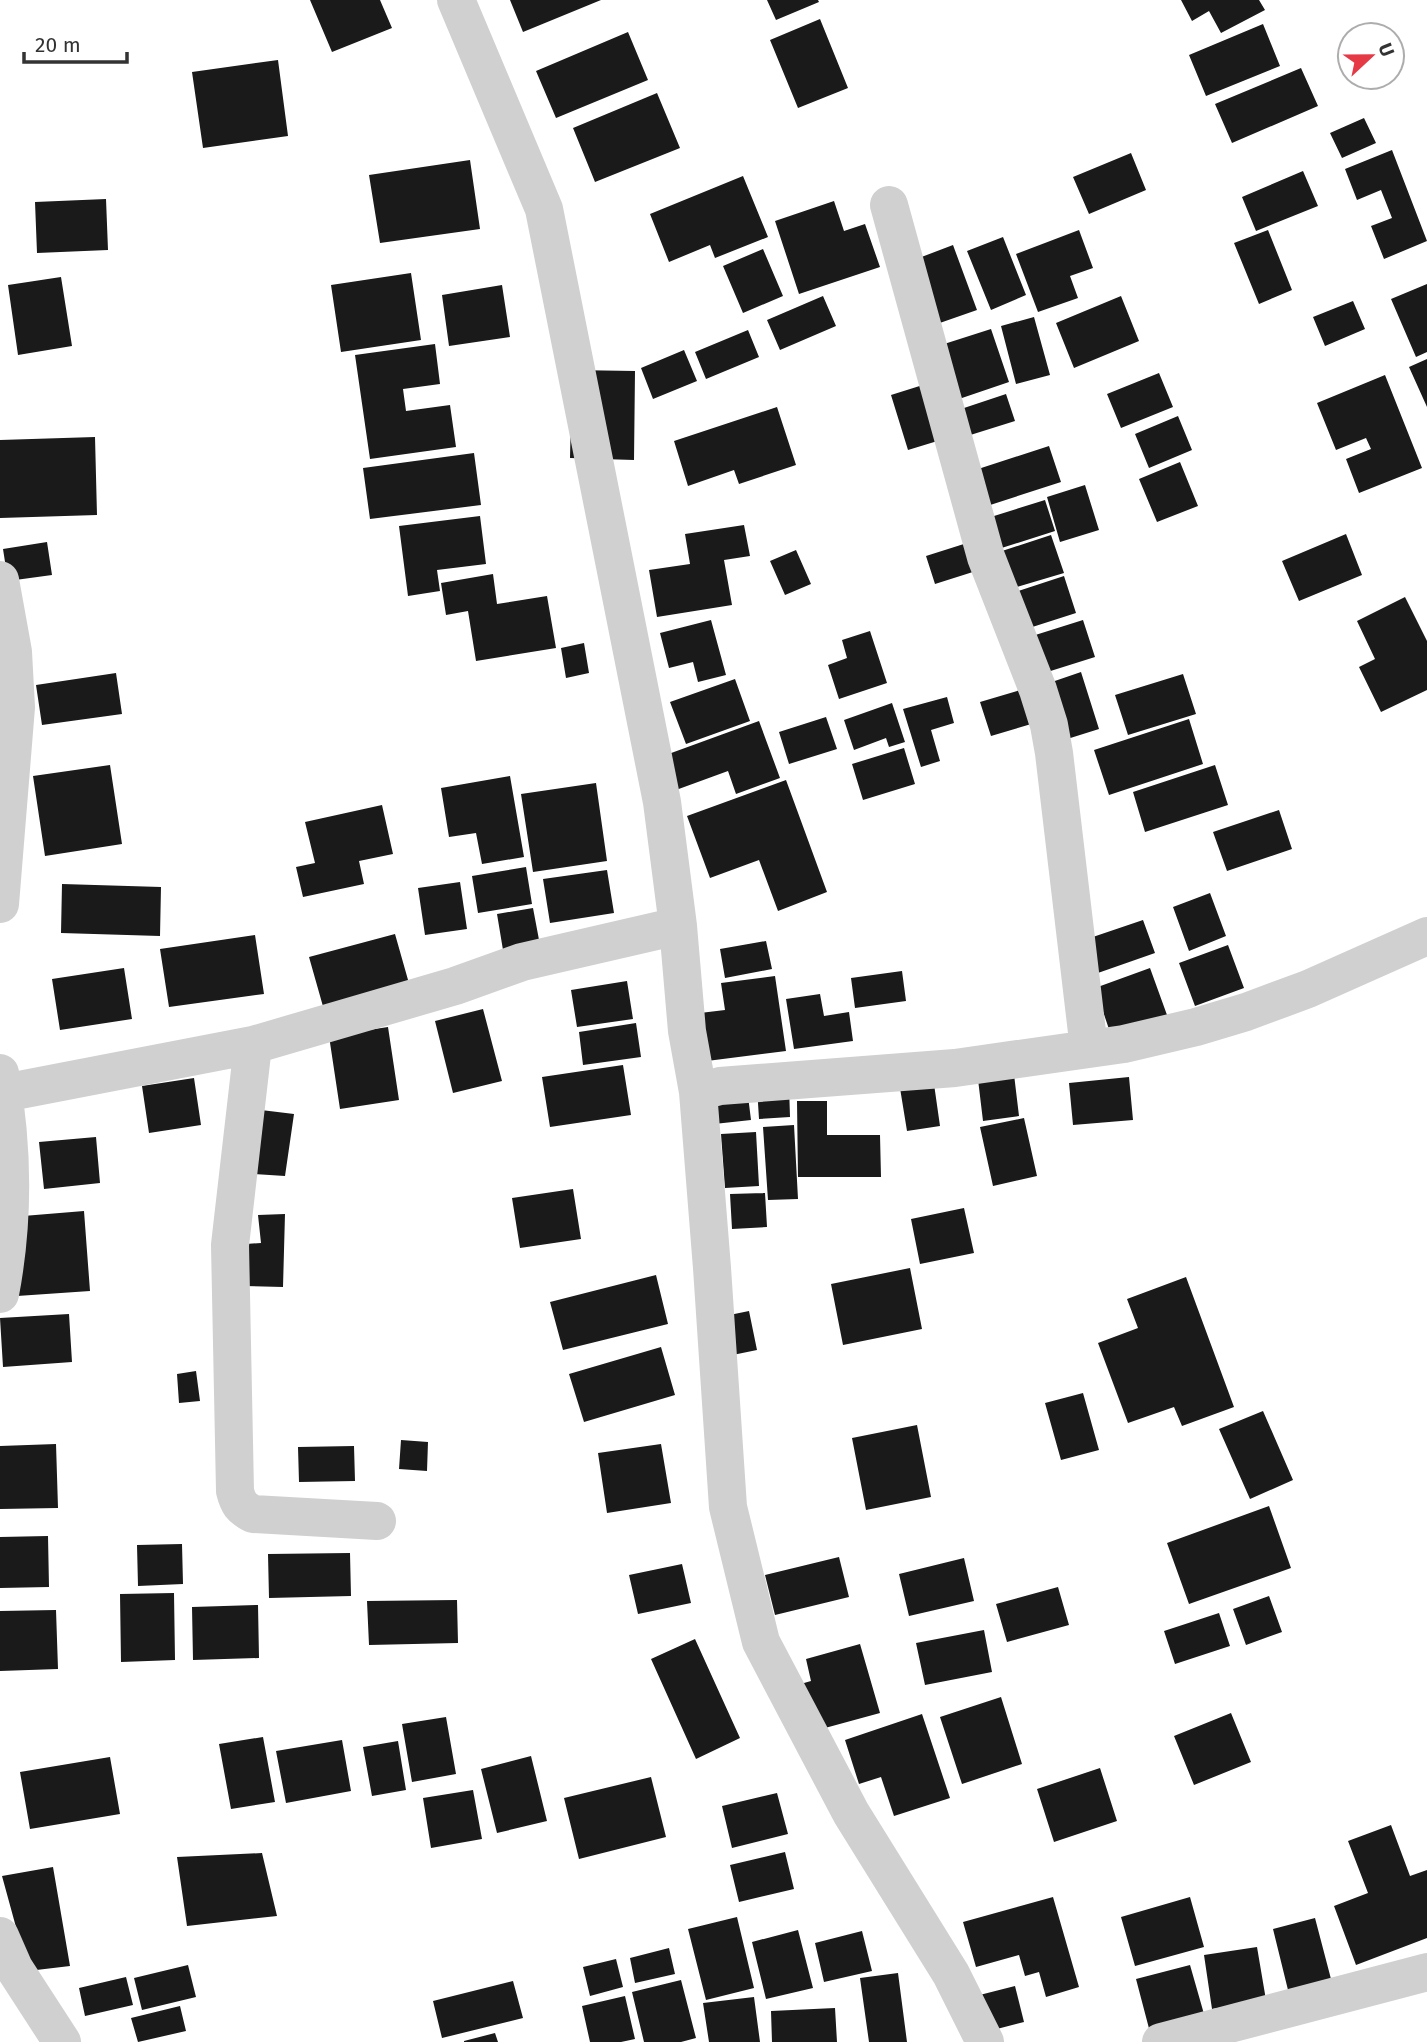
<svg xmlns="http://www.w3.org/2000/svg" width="1427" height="2042" font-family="'Fira Sans',sans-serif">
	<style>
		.building { fill: #1a1a1a }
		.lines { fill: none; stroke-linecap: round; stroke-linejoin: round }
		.minor { stroke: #d0d0d0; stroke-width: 38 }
	</style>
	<rect width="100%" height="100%" fill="#fff"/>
	<path class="building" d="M310,0H380L392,28L332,52Z
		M510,0H601L523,32Z
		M767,0H818L819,2L776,20Z
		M1181,0H1259L1265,10L1221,33L1209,11L1192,21Z
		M820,19L848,88L798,108L770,40Z
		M1263,24L1280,66L1206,96L1189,55Z
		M628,32L648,80L556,118L536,71Z
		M278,60L288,136L203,148L192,72Z
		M1301,68L1318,106L1232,143L1215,104Z
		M657,93L680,148L595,182L573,128Z
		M1364,118L1376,143L1342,158L1330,133Z
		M1392,150L1427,241L1384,259L1371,226L1392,218L1381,190L1357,200L1345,169Z
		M1131,153L1146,190L1089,214L1073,177Z
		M470,160L480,229L380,243L369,175Z
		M1303,171L1318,206L1256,231L1242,197Z
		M743,176L768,237L715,258L710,245L669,262L650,214Z
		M106,199L108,250L37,253L35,202Z
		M834,201L844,231L865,224L880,267L799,294L775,221Z
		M1079,230L1093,268L1070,276L1078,298L1038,312L1016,254Z
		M1268,230L1292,290L1259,304L1234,243Z
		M1003,237L1026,295L991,310L967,251Z
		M953,245L977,310L934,325L911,261Z
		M763,249L783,296L743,313L723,266Z
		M411,273L421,340L341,352L331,285Z
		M61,277L72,346L18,355L8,285Z
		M1427,284V352L1416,357L1391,299Z
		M502,285L510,337L449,346L442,295Z
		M823,296L836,326L780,350L767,320Z
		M1121,296L1139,341L1074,368L1056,323Z
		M1353,301L1365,329L1325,346L1313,317Z
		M1034,317L1050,375L1016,384L1001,326Z
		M991,329L1009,382L959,399L941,345Z
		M748,330L759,357L706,379L695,352Z
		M435,344L440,384L403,389L406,411L450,405L456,447L370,459L355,355Z
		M684,350L697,381L653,399L641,368Z
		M1427,359V407L1409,367Z
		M572,370L635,371L634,460L570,458Z
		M1159,373L1173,407L1121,428L1107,394Z
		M1385,375L1422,468L1359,493L1346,459L1371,449L1366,438L1336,450L1317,403Z
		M926,384L944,439L908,450L891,395Z
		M1006,394L1015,421L964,437L955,411Z
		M777,407L796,465L739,484L734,470L688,486L674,441Z
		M1178,416L1192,450L1149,468L1135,434Z
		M95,437L97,515L0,518V440Z
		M1049,446L1061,482L984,507L972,471Z
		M474,453L481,505L370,519L363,468Z
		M1180,462L1198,506L1157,522L1139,479Z
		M1085,485L1099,530L1060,542L1047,497Z
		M1045,500L1055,531L989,552L978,521Z
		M480,516L486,564L437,570L440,591L408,596L399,526Z
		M744,525L750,556L724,560L732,605L657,617L649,570L690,564L685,534Z
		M1346,534L1362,575L1299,601L1282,561Z
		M1051,535L1064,573L1010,589L999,552Z
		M47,542L52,575L8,581L3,549Z
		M967,543L976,571L935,584L926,556Z
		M796,550L811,584L785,595L770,561Z
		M493,574L497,604L547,596L556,648L476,661L468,611L446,615L441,583Z
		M1064,576L1076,613L1023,630L1012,593Z
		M1405,597L1427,641V690L1381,712L1359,667L1375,659L1357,621Z
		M711,620L726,675L698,682L693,662L669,668L660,633Z
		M1083,620L1095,657L1041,674L1029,637Z
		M870,631L887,683L839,699L828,665L847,658L842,640Z
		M584,643L589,673L566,678L561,648Z
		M1081,672L1099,729L1064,740L1046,684Z
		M116,673L122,714L42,725L36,685Z
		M1183,674L1196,714L1128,735L1115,695Z
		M735,679L750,721L686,744L670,702Z
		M1027,688L1038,722L991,736L980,702Z
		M947,697L954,723L931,730L940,761L921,767L903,709Z
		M892,703L905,742L889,747L886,738L854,750L844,720Z
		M826,717L837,749L789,764L779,732Z
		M1189,719L1203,764L1109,795L1094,750Z
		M759,721L780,778L736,794L728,771L665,794L652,760Z
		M904,748L915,784L863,800L852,764Z
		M110,765L122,844L45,856L33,776Z
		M1215,765L1228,805L1145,832L1133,792Z
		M510,776L524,857L482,864L476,833L449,837L441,788Z
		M786,780L827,892L778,911L759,860L710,878L687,816Z
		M596,783L607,861L533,872L521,794Z
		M382,805L393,854L359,861L364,884L303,897L296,867L315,863L305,822Z
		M1279,810L1292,849L1227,871L1213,832Z
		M526,867L532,904L478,913L472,876Z
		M607,870L614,913L550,923L543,879Z
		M460,882L467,929L425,935L418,888Z
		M62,884L161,887L160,936L61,933Z
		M1210,893L1226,936L1189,951L1173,907Z
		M533,908L543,961L506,968L497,914Z
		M1143,920L1155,953L1095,974L1084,940Z
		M395,934L412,994L326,1017L309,957Z
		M255,935L264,994L169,1007L160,949Z
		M766,941L772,969L725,978L720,949Z
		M1228,945L1244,988L1195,1006L1179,963Z
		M124,968L132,1019L60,1030L52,979Z
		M1150,968L1167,1015L1111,1035L1095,988Z
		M902,971L906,1001L855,1008L851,978Z
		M775,976L786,1051L707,1061L700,1013L725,1010L721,983Z
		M627,981L633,1019L577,1027L571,990Z
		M820,994L824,1016L849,1012L853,1041L794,1049L786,999Z
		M483,1009L502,1081L453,1093L435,1021Z
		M636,1023L641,1057L583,1065L579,1032Z
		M388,1027L399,1100L340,1109L329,1036Z
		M623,1065L631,1115L550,1127L542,1077Z
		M1013,1066L1019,1116L983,1121L977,1071Z
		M1129,1077L1133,1120L1073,1125L1069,1083Z
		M194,1078L201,1125L149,1133L142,1086Z
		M934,1084L940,1126L907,1131L900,1088Z
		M789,1086L790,1117L759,1119L757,1087Z
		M747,1088L751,1120L705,1125L701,1093Z
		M797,1101H827V1135H880L881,1177H798Z
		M261,1110L294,1114L285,1176L253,1174Z
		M1024,1118L1037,1176L993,1186L980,1127Z
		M794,1125L798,1199L768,1200L763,1127Z
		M756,1132L759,1186L725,1188L721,1134Z
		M96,1137L100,1183L44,1189L39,1142Z
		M573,1189L581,1239L520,1248L512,1198Z
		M765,1193L767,1227L732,1229L730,1194Z
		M964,1208L974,1253L920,1264L911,1219Z
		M84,1211L90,1291L17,1296L11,1217Z
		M285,1214L283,1287L242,1286L232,1245L261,1243L258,1215Z
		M910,1268L922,1329L843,1345L831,1284Z
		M656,1275L668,1324L563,1350L550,1302Z
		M1186,1277L1234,1407L1182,1426L1174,1407L1128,1423L1098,1343L1138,1328L1127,1299Z
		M749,1311L757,1350L718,1358L710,1319Z
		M69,1314L72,1362L3,1367L0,1318Z
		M661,1347L675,1395L584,1422L569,1374Z
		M196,1371L200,1401L179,1403L177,1374Z
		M1083,1393L1099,1450L1061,1460L1045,1403Z
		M1263,1411L1293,1480L1250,1499L1219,1429Z
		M917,1425L931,1497L866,1510L852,1438Z
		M401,1440L428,1442L427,1471L399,1469Z
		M56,1444L58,1508L0,1509V1446Z
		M661,1444L671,1503L607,1513L598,1453Z
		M354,1446L355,1481L299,1482L298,1447Z
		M1269,1506L1291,1568L1189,1604L1167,1543Z
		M48,1536L49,1587L0,1588V1537Z
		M182,1544L183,1584L138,1586L137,1545Z
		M350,1553L351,1596L269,1598L268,1554Z
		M839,1557L849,1597L775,1615L765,1575Z
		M964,1558L974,1601L909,1616L899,1574Z
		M682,1564L691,1603L638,1614L629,1575Z
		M1058,1587L1069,1625L1007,1642L996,1604Z
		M174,1593L175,1660L121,1662L120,1594Z
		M1269,1596L1282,1632L1246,1645L1233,1609Z
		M457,1600L458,1643L369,1645L367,1601Z
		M258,1605L259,1658L193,1660L192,1607Z
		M56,1610L58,1669L0,1671V1611Z
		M1219,1613L1230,1646L1175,1664L1164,1631Z
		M984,1630L992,1672L925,1685L916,1643Z
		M695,1639L740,1738L696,1759L651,1659Z
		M860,1644L880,1713L803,1734L790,1687L811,1681L806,1659Z
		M1001,1697L1022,1764L962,1784L940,1717Z
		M1231,1713L1251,1762L1194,1785L1174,1736Z
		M922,1714L950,1798L894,1816L881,1777L859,1784L845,1740Z
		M446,1717L456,1774L412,1782L402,1724Z
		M263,1737L275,1802L231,1809L219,1744Z
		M342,1740L351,1791L286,1803L276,1751Z
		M398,1741L406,1790L372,1796L363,1747Z
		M531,1756L547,1821L497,1833L481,1769Z
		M110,1757L120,1814L30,1829L20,1772Z
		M1100,1768L1117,1821L1054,1842L1037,1789Z
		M651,1777L666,1837L579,1859L564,1798Z
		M473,1790L482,1839L431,1848L423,1798Z
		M777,1793L788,1834L732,1848L722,1806Z
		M1391,1825L1410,1876L1427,1870V1938L1356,1965L1334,1906L1368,1893L1348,1841Z
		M785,1852L794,1889L739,1902L730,1865Z
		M262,1853L277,1916L187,1926L177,1857Z
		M53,1867L70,1966L28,1971L2,1876Z
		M1053,1897L1079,1987L1046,1997L1039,1972L1025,1976L1019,1955L976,1967L963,1922Z
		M1190,1897L1204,1947L1135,1966L1121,1917Z
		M737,1917L754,1988L706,2000L688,1929Z
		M1315,1918L1331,1979L1288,1990L1273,1929Z
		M798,1930L813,1988L766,1999L752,1942Z
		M862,1931L872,1971L824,1982L815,1943Z
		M1257,1947L1266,2000L1212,2009L1204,1955Z
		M669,1948L675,1974L635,1983L630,1958Z
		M616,1959L623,1987L590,1996L583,1967Z
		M188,1965L196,1997L142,2010L134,1978Z
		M1190,1965L1206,2021L1151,2036L1136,1979Z
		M898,1973L907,2042H869L860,1978Z
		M126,1977L133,2005L85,2016L79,1988Z
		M681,1980L696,2038L681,2042H644L632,1992Z
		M513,1981L523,2018L442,2038L433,2001Z
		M1015,1986L1024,2022L970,2036L960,2000Z
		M625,1996L635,2039L621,2042H590L582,2006Z
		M754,1997L760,2042H709L703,2003Z
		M180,2006L186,2031L138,2042L131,2018Z
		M835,2008L837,2042H772L771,2011Z
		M495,2033L498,2042H464V2041Z"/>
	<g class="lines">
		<path class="minor" d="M456,0L544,209L662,802L678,926L687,1031L698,1092L712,1268L728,1507L761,1642L851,1813L951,1974L985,2042
			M889,205L986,557L1038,690L1049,725L1054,753L1089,1049
			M0,580L13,652L16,707L0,904
			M253,1045L230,1245L235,1491C238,1503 241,1508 253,1514L377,1521
			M0,1073C13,1146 14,1221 0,1294
			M698,1092L720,1086L955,1068L1124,1044L1196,1027L1246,1012L1308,989L1427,936
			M4,1093L253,1045L455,986L522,962L678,926
			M0,1936L14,1968L62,2042
			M1161,2042L1427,1972"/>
	</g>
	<g transform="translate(1371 56) rotate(68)"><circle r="33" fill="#ffffff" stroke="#adadad" stroke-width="2"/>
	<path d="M0-5L12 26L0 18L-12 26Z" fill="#e63946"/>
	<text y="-10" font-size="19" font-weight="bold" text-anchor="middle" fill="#333333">U</text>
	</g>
	<path d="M24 52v10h103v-10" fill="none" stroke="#333333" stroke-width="3.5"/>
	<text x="35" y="52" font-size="21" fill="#333333" stroke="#ffffff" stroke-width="5" paint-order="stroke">20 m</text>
</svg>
